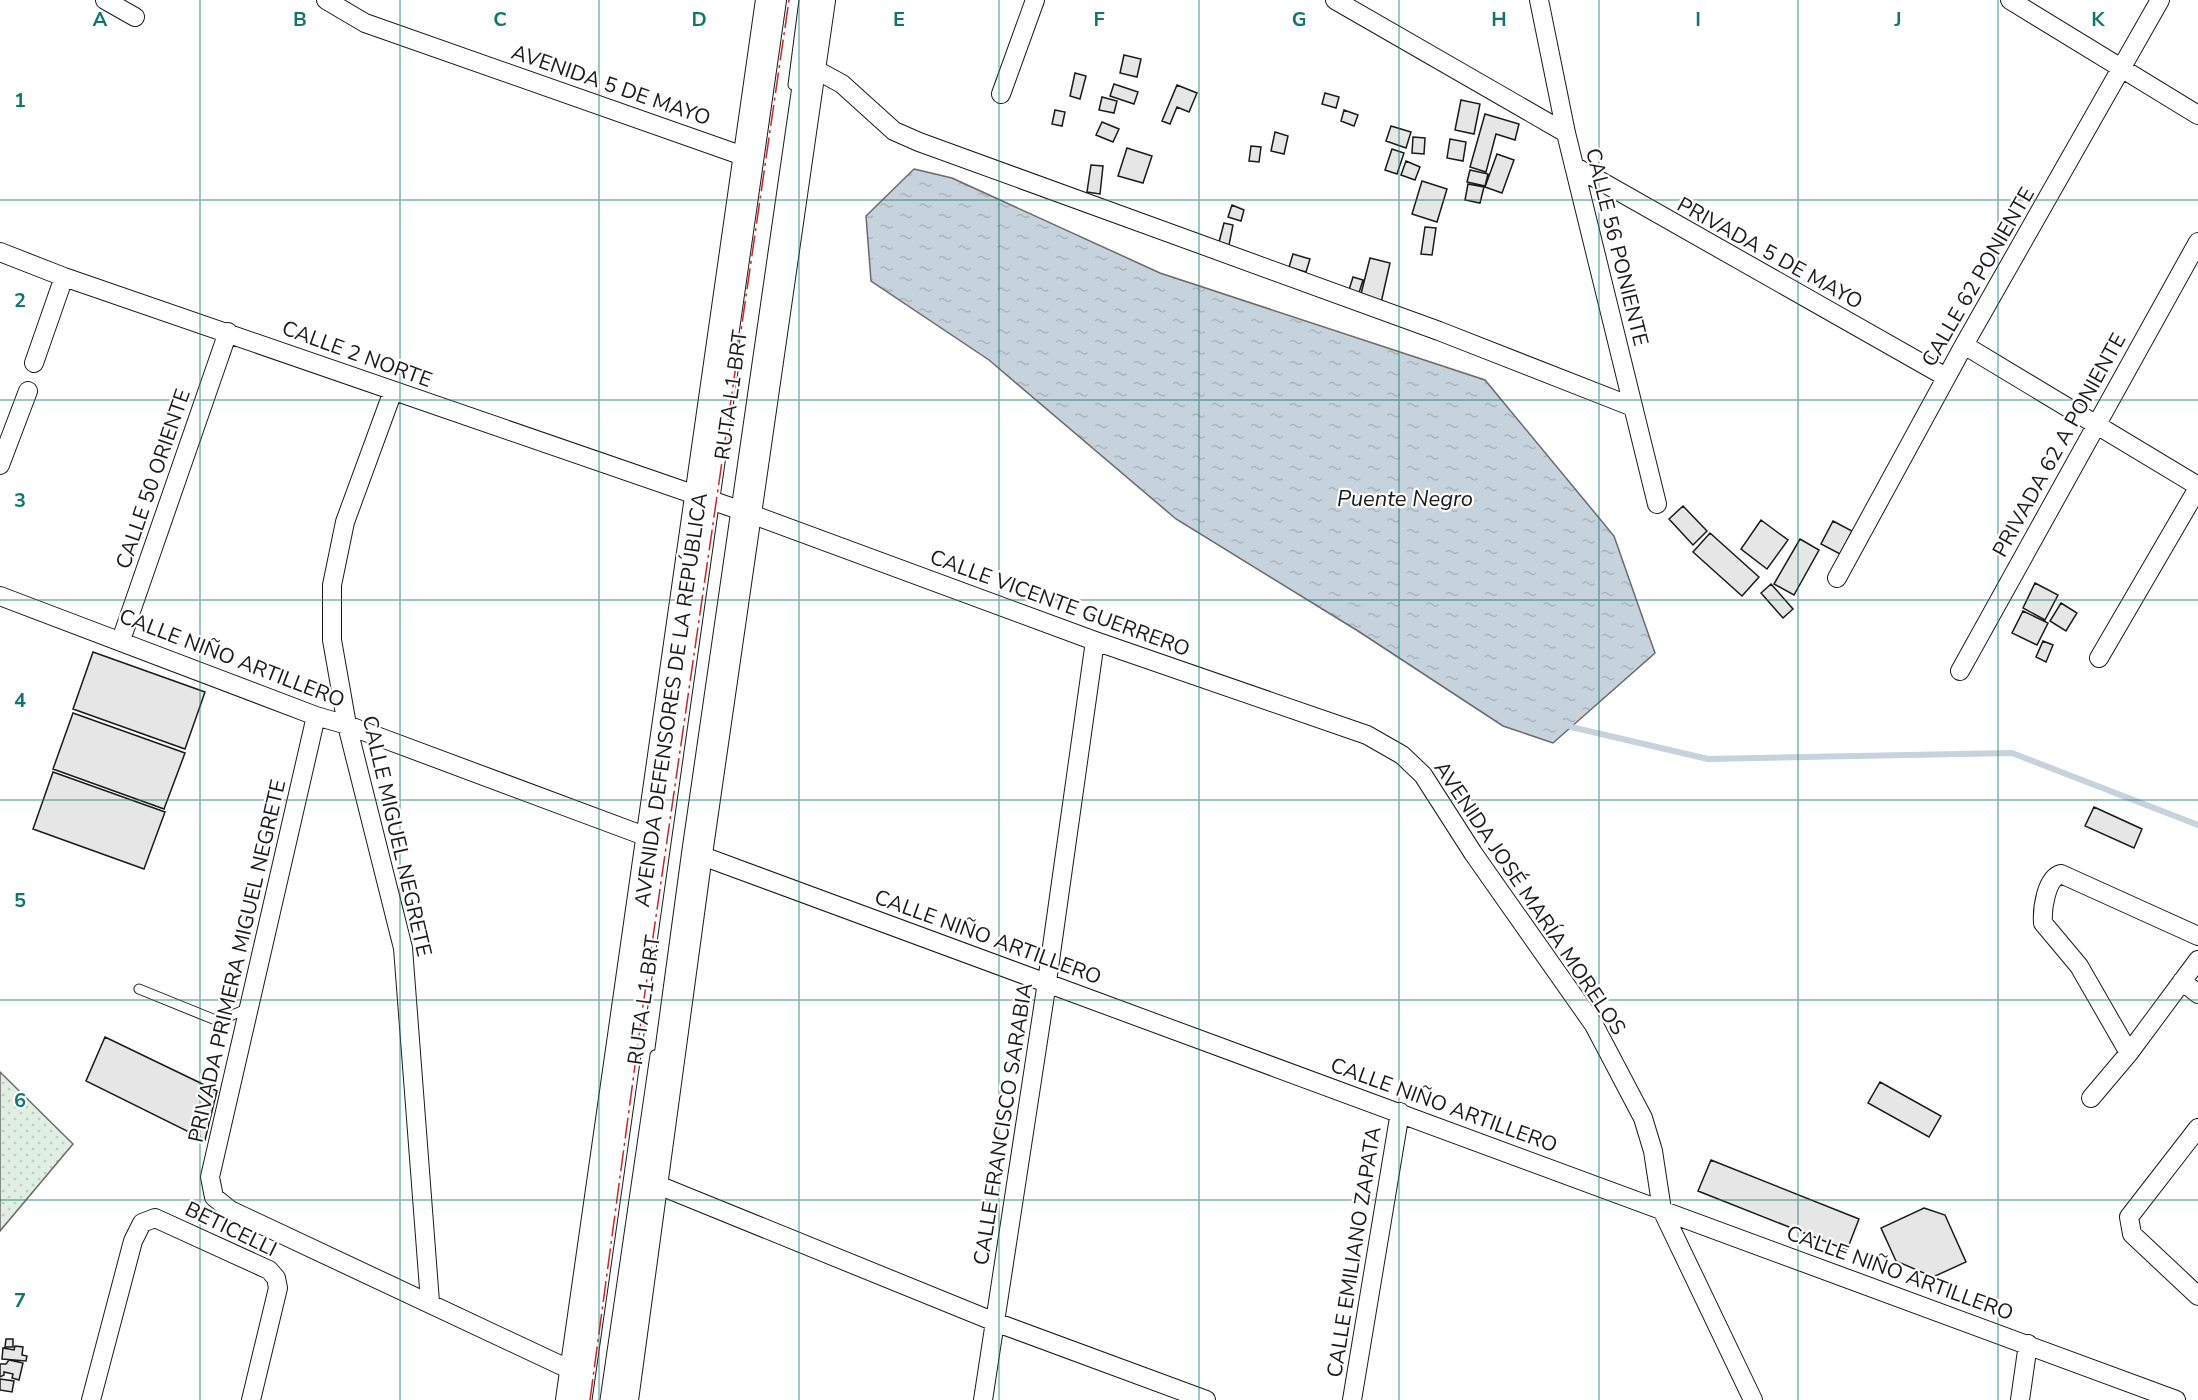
<svg xmlns="http://www.w3.org/2000/svg" width="2198" height="1400" font-family="'Nunito Sans',sans-serif">
	<style>
		.green { fill: url(#green-dots); stroke: #6a6a6a; stroke-width: 1.5 }
		.water { fill: url(#water-ripples); stroke: #6a6a6a; stroke-width: 1.5 }
		.lines { fill: none; stroke-linecap: round; stroke-linejoin: round }
		.stream { stroke: #c6d2dc; stroke-width: 6 }
		.building { fill: #e6e6e6; stroke: #1a1a1a; stroke-width: 1.5 }
		.service-casing { stroke: #1a1a1a; stroke-width: 11 }
		.minor-casing { stroke: #1a1a1a; stroke-width: 20 }
		.primary-casing { stroke: #1a1a1a; stroke-width: 32 }
		.service { stroke: #fff; stroke-width: 9 }
		.minor { stroke: #fff; stroke-width: 18 }
		.primary { stroke: #fff; stroke-width: 30 }
		.power { stroke: #c62828; stroke-width: 1.5; stroke-dasharray: 21 4.5 3 4.5; stroke-linecap: butt }
		.grid { fill: none; stroke: #0f766e; stroke-width: 1.5; stroke-opacity: 0.55 }
		.labels { text-anchor: middle; dominant-baseline: central; stroke-width: 4.5; stroke-linejoin: round; paint-order: stroke }
		.street-label { font-size: 21px; fill: #1a1a1a; stroke: #fff }
		.water-label { font-size: 22px; font-style: italic; fill: #1a1a1a; stroke: #fff }
		.grid-label { font-size: 20px; text-anchor: middle; font-weight: bold; fill: #0f766e; stroke: #fff; stroke-width: 4.5; stroke-linejoin: round; paint-order: stroke }
	</style>
	<defs>
		<pattern id="green-dots" width="8" height="8" patternUnits="userSpaceOnUse" patternTransform="scale(1.5)"><rect width="8" height="8" fill="#e0efe3"/><path d="M2 2h.1M6 6h.1" fill="none" stroke="#c0ccc2" stroke-width="1.8" stroke-linecap="round"/></pattern>
		<pattern id="water-ripples" width="26" height="14" patternUnits="userSpaceOnUse" patternTransform="scale(1.5)"><rect width="26" height="14" fill="#c6d2dc"/><path d="M2 4q2-2 4 0t4 0M15 11q2-2 4 0t4 0" fill="none" stroke="#aab4bc"/></pattern>
	</defs>
	<rect width="100%" height="100%" fill="#fff"/>
	<path class="green" d="M0,1072L73,1144L0,1231Z"/>
	<path class="water" d="M914,169L952,178L1160,273L1485,380L1614,536L1655,653L1553,743L1503,726L1358,631L1176,519L989,360L871,281L866,216Z"/>
	<g class="lines">
		<path class="stream" d="M1566,723L1571,727L1708,759L2012,753L2198,825"/>
	</g>
	<path class="building" d="M1124,55L1141,59L1137,77L1120,73Z
		M1075,73L1086,76L1080,99L1070,96Z
		M1114,84L1138,92L1134,104L1110,96Z
		M1177,85L1197,93L1189,112L1177,107L1170,124L1162,121Z
		M1325,93L1339,97L1336,108L1322,104Z
		M1102,97L1117,101L1114,113L1099,110Z
		M1461,100L1480,104L1474,134L1455,130Z
		M1055,110L1065,112L1062,126L1052,124Z
		M1344,110L1358,115L1354,126L1341,121Z
		M1485,114L1519,124L1515,140L1496,134L1486,172L1470,167Z
		M1102,122L1119,129L1113,142L1096,135Z
		M1391,126L1411,132L1406,148L1386,141Z
		M1275,132L1288,136L1284,154L1271,151Z
		M1413,137L1425,138L1424,154L1412,153Z
		M1450,139L1466,142L1463,161L1447,158Z
		M1251,146L1261,147L1259,162L1249,161Z
		M1127,148L1152,156L1143,183L1118,176Z
		M1392,149L1404,153L1397,174L1385,170Z
		M1497,154L1514,160L1502,193L1485,187Z
		M1406,161L1420,167L1415,180L1401,175Z
		M1091,165L1103,166L1100,194L1087,192Z
		M1470,170L1488,174L1485,186L1467,182Z
		M1422,181L1447,189L1437,222L1412,214Z
		M1468,184L1484,187L1480,203L1465,200Z
		M1232,205L1244,210L1241,221L1228,217Z
		M1224,223L1233,225L1229,245L1219,242Z
		M1425,227L1436,228L1432,255L1421,254Z
		M1293,254L1310,259L1306,272L1289,267Z
		M1370,258L1390,263L1381,303L1360,298Z
		M1353,277L1363,280L1358,296L1348,293Z
		M1683,506L1707,531L1693,545L1669,519Z
		M1761,520L1788,540L1767,569L1741,549Z
		M1833,521L1852,531L1840,554L1821,544Z
		M1710,533L1759,577L1742,596L1693,552Z
		M1800,539L1819,550L1794,595L1774,584Z
		M2035,583L2058,595L2045,620L2023,608Z
		M1771,584L1793,609L1783,618L1761,593Z
		M2061,603L2077,613L2066,631L2050,621Z
		M2023,611L2048,623L2037,645L2012,633Z
		M2043,641L2053,645L2046,662L2036,657Z
		M93,652L205,692L185,749L73,709Z
		M73,713L185,753L164,809L53,769Z
		M53,772L165,812L144,869L33,829Z
		M2094,807L2142,829L2134,848L2085,826Z
		M105,1037L217,1091L205,1140L86,1081Z
		M1880,1082L1941,1116L1929,1137L1868,1103Z
		M1711,1160L1859,1219L1847,1250L1698,1191Z
		M1924,1208L1945,1215L1966,1262L1933,1277L1896,1261L1881,1228Z
		M6,1339H13V1347H5Z
		M15,1346L23,1347L22,1355L27,1356L26,1361L2,1359L3,1348L14,1350Z
		M9,1360L23,1363L19,1380L12,1378L13,1374L4,1372V1375L0,1377V1364H6Z
		M0,1379L14,1381L12,1392L0,1390Z"/>
	<g class="lines">
		<defs>
			<path id="service" d="M793,85L804,0
				M139,989L218,1021L249,1008
				M587,1400L733,371
				M605,1400L655,1055"/>
			<path id="minor" d="M105,0L135,17
				M326,0L365,23L749,158
				M1335,0L1566,133
				M1539,0L1566,133L1657,504
				M2010,0L2198,115
				M811,67L842,84L894,131L919,142L1439,331L1633,407
				M1001,94L1035,0
				M1574,166L1946,377
				M0,252L64,277L748,513L1095,641L1367,735L1402,755L1423,775L1473,853L1594,1025L1643,1118L1653,1151L1662,1210L1753,1400
				M1964,345L2198,486
				M34,363L64,277
				M393,391L345,522L332,585V640L347,725L403,948L430,1302
				M0,465L28,391
				M1837,578L1964,345L2160,0
				M0,596L316,716L347,725L650,838
				M121,640L228,332
				M2099,658L2198,488
				M1960,671L2198,242
				M316,716L210,1177L214,1197L230,1210L575,1372
				M697,854L2176,1400
				M2182,981L2198,994
				M2129,1053L2079,966L2043,923C2042,909 2046,878 2061,874L2198,936
				M2091,1098L2129,1053L2198,960
				M2198,1128L2129,1217L2132,1234L2198,1296
				M653,1183L995,1322L1206,1400
				M91,1400L133,1241L142,1223L155,1218L269,1270L276,1278L278,1288L251,1400
				M983,1400L1047,982L1095,641
				M1352,1400L1400,1112
				M2020,1400L2028,1344"/>
			<path id="primary" d="M571,1400L771,0
				M623,1400L697,854L820,0"/>
		</defs>
		<use href="#service" class="service-casing"/>
		<use href="#minor" class="minor-casing"/>
		<use href="#primary" class="primary-casing"/>
		<use href="#service" class="service"/>
		<use href="#minor" class="minor"/>
		<use href="#primary" class="primary"/>
		<path class="power" d="M590,1400L643,1006L789,0"/>
	</g>
	<path class="grid" d="M200,0V1400M400,0V1400M599,0V1400M799,0V1400M999,0V1400M1199,0V1400M1399,0V1400M1599,0V1400M1798,0V1400M1998,0V1400M0,200H2198M0,400H2198M0,600H2198M0,800H2198M0,1000H2198M0,1200H2198"/>
	<g class="labels">
		<g class="street-label">
			<text transform="translate(611 85) rotate(19)">AVENIDA 5 DE MAYO</text>
			<text transform="translate(1617 247) rotate(76)">CALLE 56 PONIENTE</text>
			<text transform="translate(1770 253) rotate(29)">PRIVADA 5 DE MAYO</text>
			<text transform="translate(1978 277) rotate(-60)">CALLE 62 PONIENTE</text>
			<text transform="translate(357 354) rotate(20)">CALLE 2 NORTE</text>
			<text transform="translate(731 395) rotate(-82)">RUTA L1 BRT</text>
			<text transform="translate(2059 445) rotate(-61)">PRIVADA 62 A PONIENTE</text>
			<text transform="translate(153 479) rotate(-71)">CALLE 50 ORIENTE</text>
			<text transform="translate(1060 603) rotate(20)">CALLE VICENTE GUERRERO</text>
			<text transform="translate(232 658) rotate(21)">CALLE NIÑO ARTILLERO</text>
			<text transform="translate(671 700) rotate(-82)">AVENIDA DEFENSORES DE LA REPÚBLICA</text>
			<text transform="translate(397 836) rotate(77)">CALLE MIGUEL NEGRETE</text>
			<text transform="translate(1530 898) rotate(56)">AVENIDA JOSÉ MARÍA MORELOS</text>
			<text transform="translate(988 937) rotate(20)">CALLE NIÑO ARTILLERO</text>
			<text transform="translate(237 961) rotate(-77)">PRIVADA PRIMERA MIGUEL NEGRETE</text>
			<text transform="translate(644 1000) rotate(-82)">RUTA L1 BRT</text>
			<text transform="translate(1444 1105) rotate(20)">CALLE NIÑO ARTILLERO</text>
			<text transform="translate(1003 1124) rotate(-81)">CALLE FRANCISCO SARABIA</text>
			<text transform="translate(231 1229) rotate(26)">BETICELLI</text>
			<text transform="translate(1354 1252) rotate(-81)">CALLE EMILIANO ZAPATA</text>
			<text transform="translate(1900 1273) rotate(20)">CALLE NIÑO ARTILLERO</text>
		</g>
		<g class="water-label">
			<text x="1405" y="499">Puente Negro</text>
		</g>
	</g>
	<g class="grid-label">
		<text x="100" y="26">A</text>
		<text x="300" y="26">B</text>
		<text x="500" y="26">C</text>
		<text x="699" y="26">D</text>
		<text x="899" y="26">E</text>
		<text x="1099" y="26">F</text>
		<text x="1299" y="26">G</text>
		<text x="1499" y="26">H</text>
		<text x="1698" y="26">I</text>
		<text x="1898" y="26">J</text>
		<text x="2098" y="26">K</text>
		<text x="20" y="107">1</text>
		<text x="20" y="307">2</text>
		<text x="20" y="507">3</text>
		<text x="20" y="707">4</text>
		<text x="20" y="907">5</text>
		<text x="20" y="1107">6</text>
		<text x="20" y="1307">7</text>
	</g>
</svg>
